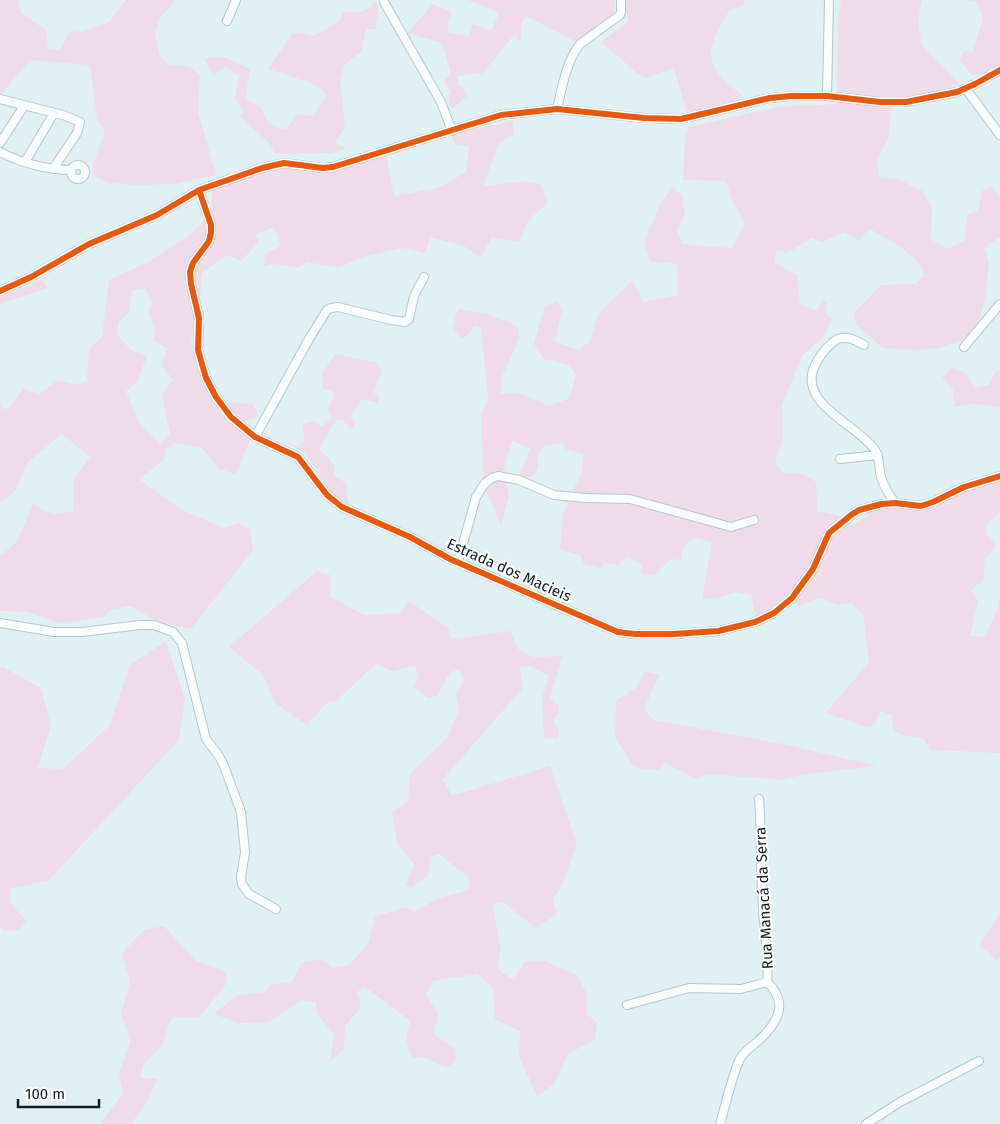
<svg xmlns="http://www.w3.org/2000/svg" width="1000" height="1124" font-family="'Fira Sans',sans-serif">
	<style>
		.green { fill: #f0dce8; fill-rule: evenodd }
		.lines { fill: none; stroke-linecap: round; stroke-linejoin: round }
		.minor-casing { stroke: #b6c6c9; stroke-width: 10 }
		.minor { stroke: #fafdfd; stroke-width: 8 }
		.cycleway-casing { stroke: #fff; stroke-width: 9 }
		.cycleway { stroke: #e8590c; stroke-width: 6 }
		.labels { text-anchor: middle; dominant-baseline: central; stroke-width: 4; stroke-linejoin: round; paint-order: stroke }
		.street-label { font-size: 15px; fill: #0f1f22; stroke: #fff }
	</style>
	<rect width="100%" height="100%" fill="#dff1f4"/>
	<path class="green" d="M0,0H18L21,13L46,30L48,49L60,50L70,31L83,32L109,22L126,0H175L174,3L160,17L155,34L159,55L170,66H189L200,75L198,112L216,175L174,184L133,185L117,183L109,184L93,175L92,168L105,130L97,120L90,65L30,60L0,95Z
		M468,0H615L613,14L578,43L526,16L521,24V41L514,35L483,73L457,76L458,84L465,89L467,96L452,109L448,102L451,92L443,81L451,74L442,43L407,33L433,4L452,12L447,32L469,36L473,24L491,31L499,13Z
		M625,0H745L744,5L729,11C723,22 715,34 712,46C706,67 728,85 743,95L733,102L687,113L674,68L646,78L638,74L601,42L628,22Z
		M841,0H922L918,20L922,45L959,84L919,98H893L888,139L877,159L879,178L897,179L921,190L932,206L931,239L947,249L964,241L968,214L978,211L982,191L991,186L1000,196V237L984,248L989,262L986,294L975,335L939,348L914,350L883,348L856,325L854,313L881,285L916,284L924,276L921,265L902,248L870,229L858,240L845,232L822,242L812,238L787,253L777,250L774,263L797,275L800,305L818,311L822,300L827,303L825,313L832,318L824,336L802,356L782,405L783,439L775,463L784,474H804L816,482L817,511L841,516L852,525L869,516L866,506L892,498L919,504L961,483L981,485L1000,482V513H998L986,526L987,535L996,544L995,549L985,558L983,580L970,591L978,600L970,636L985,637L998,607L1000,596V753L930,750L923,738L905,736L893,730L892,715L880,711L876,723L867,727L825,713L869,663L863,614L851,603L837,605L819,598L798,606L792,600L770,614L755,616L751,595L737,592L716,598L702,599L712,542L695,538L684,546L681,560L671,559L654,575L640,573L642,565L628,556L618,565L605,563L601,569L584,564L581,556L560,549L563,513L582,471L584,454L567,450L562,443L545,446L538,454V469L530,478L520,475L530,448L512,441L504,468L509,496L501,525L484,485L481,415L488,399L481,328L476,326L463,339L452,329L458,308L490,315L518,326L519,339L501,379V394H521L549,406L570,398L576,374L568,365L544,359L534,344L544,308L557,301L562,309L555,342L579,350L590,341L598,314L633,280L643,302L678,295L677,264L650,261L644,243L659,206L673,187L682,195L685,216L677,229L682,244L731,248L745,225L740,213L733,204L726,181L683,180L685,135L688,127L779,107L837,104L838,18Z
		M967,0H1000V71L972,75L959,60L964,51L973,52L983,18L976,1Z
		M376,2L379,8L375,29H366L361,52L345,64L340,80L345,128L335,142L345,148V149L331,153L275,154L270,144L240,117L244,110L235,99L239,75L225,67L214,74L203,58H226L250,69L245,98L261,107L268,123L286,130L298,114L313,116L327,95L316,85L268,69L291,35L299,32L313,36L340,21L342,12H362Z
		M513,121L514,135L499,143L483,186L524,181L541,184L547,203L528,221L519,242L492,237L481,257L464,246L430,237L425,253L403,248L362,257L339,268L307,262L299,268L274,264L264,267L265,254L281,246L274,227L256,234L258,243L241,261L227,255L201,274L200,303L191,341L204,382L222,412L230,402L253,404L259,417L245,421L244,428L250,440L236,474L219,469L201,447L175,443L166,449L164,460L139,479L182,510L223,528L240,523L250,529L253,550L191,629L157,622L131,606L110,610L105,617L59,623L27,612L0,611V556L17,542L33,503L53,515L74,511V479L90,457L62,434L27,463L16,490L2,502L0,501V403L2,409L9,408L24,388L38,395L58,380L78,385L87,380L89,349L102,337L109,280L148,262L191,234L212,212V189L286,164L325,170L386,155L394,196L438,188L466,172L469,146L454,144L452,134ZM145,288L153,304L148,312L155,327L154,341L168,349L161,366L173,379L162,396L170,434L160,443L140,425L126,391L137,383L147,356L131,350L117,334L119,322L129,312L132,290Z
		M42,280L48,288L0,304V297Z
		M335,354L376,362L382,372L373,392L380,397L377,403L362,399L351,415L355,424L352,429L342,420H336L319,448L334,465V476L346,483L348,502L359,510L333,496L306,454L278,437L298,447L304,441L303,424L315,421L321,427L332,418L328,409L334,397L332,391L323,389L322,374Z
		M951,368L966,373L975,388L989,385L996,371L1000,369V407L975,404L955,407L953,390L942,378Z
		M317,571L330,575L331,597L364,615L400,613L409,601L448,628L452,639L510,631L519,650L533,657L563,656L550,698L559,706V713L553,720L558,729L559,739L544,738L542,698L549,676L531,666L520,667L523,688L443,779L452,796L550,766L577,844L562,885L553,899L557,914L536,928L502,902L492,905L501,949L497,969L514,980L524,962L545,961L577,975L587,994V1014L597,1022L595,1040L568,1054L554,1084L537,1096L519,1057L520,1031L495,1019L493,988L477,974L433,981L426,995L438,1014L434,1034L456,1050L455,1062L446,1068L424,1057L412,1058L406,1038L410,1021L365,987L357,992L361,1008L345,1026L344,1049L330,1062L334,1035L316,1012V1003L301,1000L269,1022L239,1023L214,1014L236,996L265,992L271,984L291,983L301,963L322,959L333,968L349,965L368,944L375,917L404,907L416,911L438,898L470,890L468,877L439,854L430,857L428,876L411,887L406,885L414,864L397,843L392,812L408,801L410,774L448,737L459,709L456,697L464,678L459,670L450,672L437,696L428,698L413,687L419,676L415,666L392,671L376,664L336,701L328,702L307,725L276,704L263,675L229,647Z
		M166,641L185,699L179,740L48,881L11,888L10,902L26,921L18,930L4,931L0,926V668L3,667L41,688L51,725L38,768L63,769L109,726L130,665Z
		M645,671L659,675L644,709L654,720L788,745L877,766L801,775L783,780L706,774L697,779L665,763L658,771L634,767L615,738L616,701L637,687Z
		M1000,913V957L997,960L979,945Z
		M164,926L195,960L226,972L227,983L199,1017L173,1018L168,1025L163,1045L143,1065L140,1078L157,1079L148,1101L131,1124H100L123,1093L119,1073L130,1042L121,1013L130,982L122,953L144,930Z"/>
	<g class="lines">
		<defs>
			<path id="minor" d="M384,2L441,102L452,131
				M227,21L236,0
				M966,89L1000,135
				M827,96L829,0
				M0,99L63,115L80,122L77,133L53,169
				M557,109C562,88 566,62 580,44L620,15L621,12V0
				M0,143L24,106
				M0,152C21,163 48,170 71,170
				M25,162L54,113
				M71 172a7 7 0 1 1 14 0a7 7 0 1 1-14 0Z
				M199,190L211,225V233L209,241L193,263L190,272L191,284L199,318L198,350L206,378L216,397L231,417L255,437L298,457L327,495L342,507L410,537L450,559L618,632L635,634H674L718,631L755,622L774,613L792,598L813,569L829,533L851,515L859,510L882,504L895,503L921,506L933,502L964,487L1000,476
				M0,291L31,277L89,244L157,215L199,190L262,168L284,163L323,168L333,167L501,115L557,109L644,118L681,119L770,98L791,96H827L880,102H906L957,92L975,84L1000,70
				M864,345C854,339 843,334 833,342C824,350 817,359 813,370C802,406 858,425 875,450C881,459 878,470 882,480C885,488 890,496 895,503
				M964,347L1000,304
				M255,437L309,339L327,310L331,308L338,307L391,320L405,322L409,319L414,296L424,277
				M840,459L878,455
				M458,562L476,497L485,483L492,478L498,476L519,480L554,495L586,498L630,499L731,527L754,520
				M0,623L54,632H82L140,625H154L173,632L182,643L206,739L219,756L224,766L241,812L245,852L241,877L242,884L249,894L276,909
				M627,1005L689,988L741,989L767,982
				M720,1124C726,1103 731,1080 739,1061C743,1051 751,1048 758,1041C777,1024 790,1003 767,982C770,957 764,934 763,908C760,872 762,836 759,799
				M866,1124L900,1102L979,1061"/>
		</defs>
		<use href="#minor" class="minor-casing"/>
		<use href="#minor" class="minor"/>
		<defs>
			<path id="cycleway" d="M199,190L211,225V233L209,241L193,263L190,272L191,284L199,318L198,350L206,378L216,397L231,417L255,437L298,457L327,495L342,507L410,537L450,559L618,632L635,634H674L718,631L755,622L774,613L792,598L813,569L829,533L851,515L859,510L882,504L895,503L921,506L933,502L964,487L1000,476
				M0,291L31,277L89,244L157,215L199,190L262,168L284,163L323,168L333,167L501,115L557,109L644,118L681,119L770,98L791,96H827L880,102H906L957,92L975,84L1000,70"/>
		</defs>
		<use href="#cycleway" class="cycleway-casing"/>
		<use href="#cycleway" class="cycleway"/>
	</g>
	<g class="labels">
		<g class="street-label">
			<text transform="translate(509 570) rotate(24)">Estrada dos Macieis</text>
			<text transform="translate(764 898) rotate(-93)">Rua Manacá da Serra</text>
		</g>
	</g>
	<path d="M18 1099v8h81v-8" fill="none" stroke="#0f1f22" stroke-width="2.5"/>
	<text x="25" y="1099" font-size="15" fill="#0f1f22" stroke="#ffffff" stroke-width="4" paint-order="stroke">100 m</text>
</svg>
